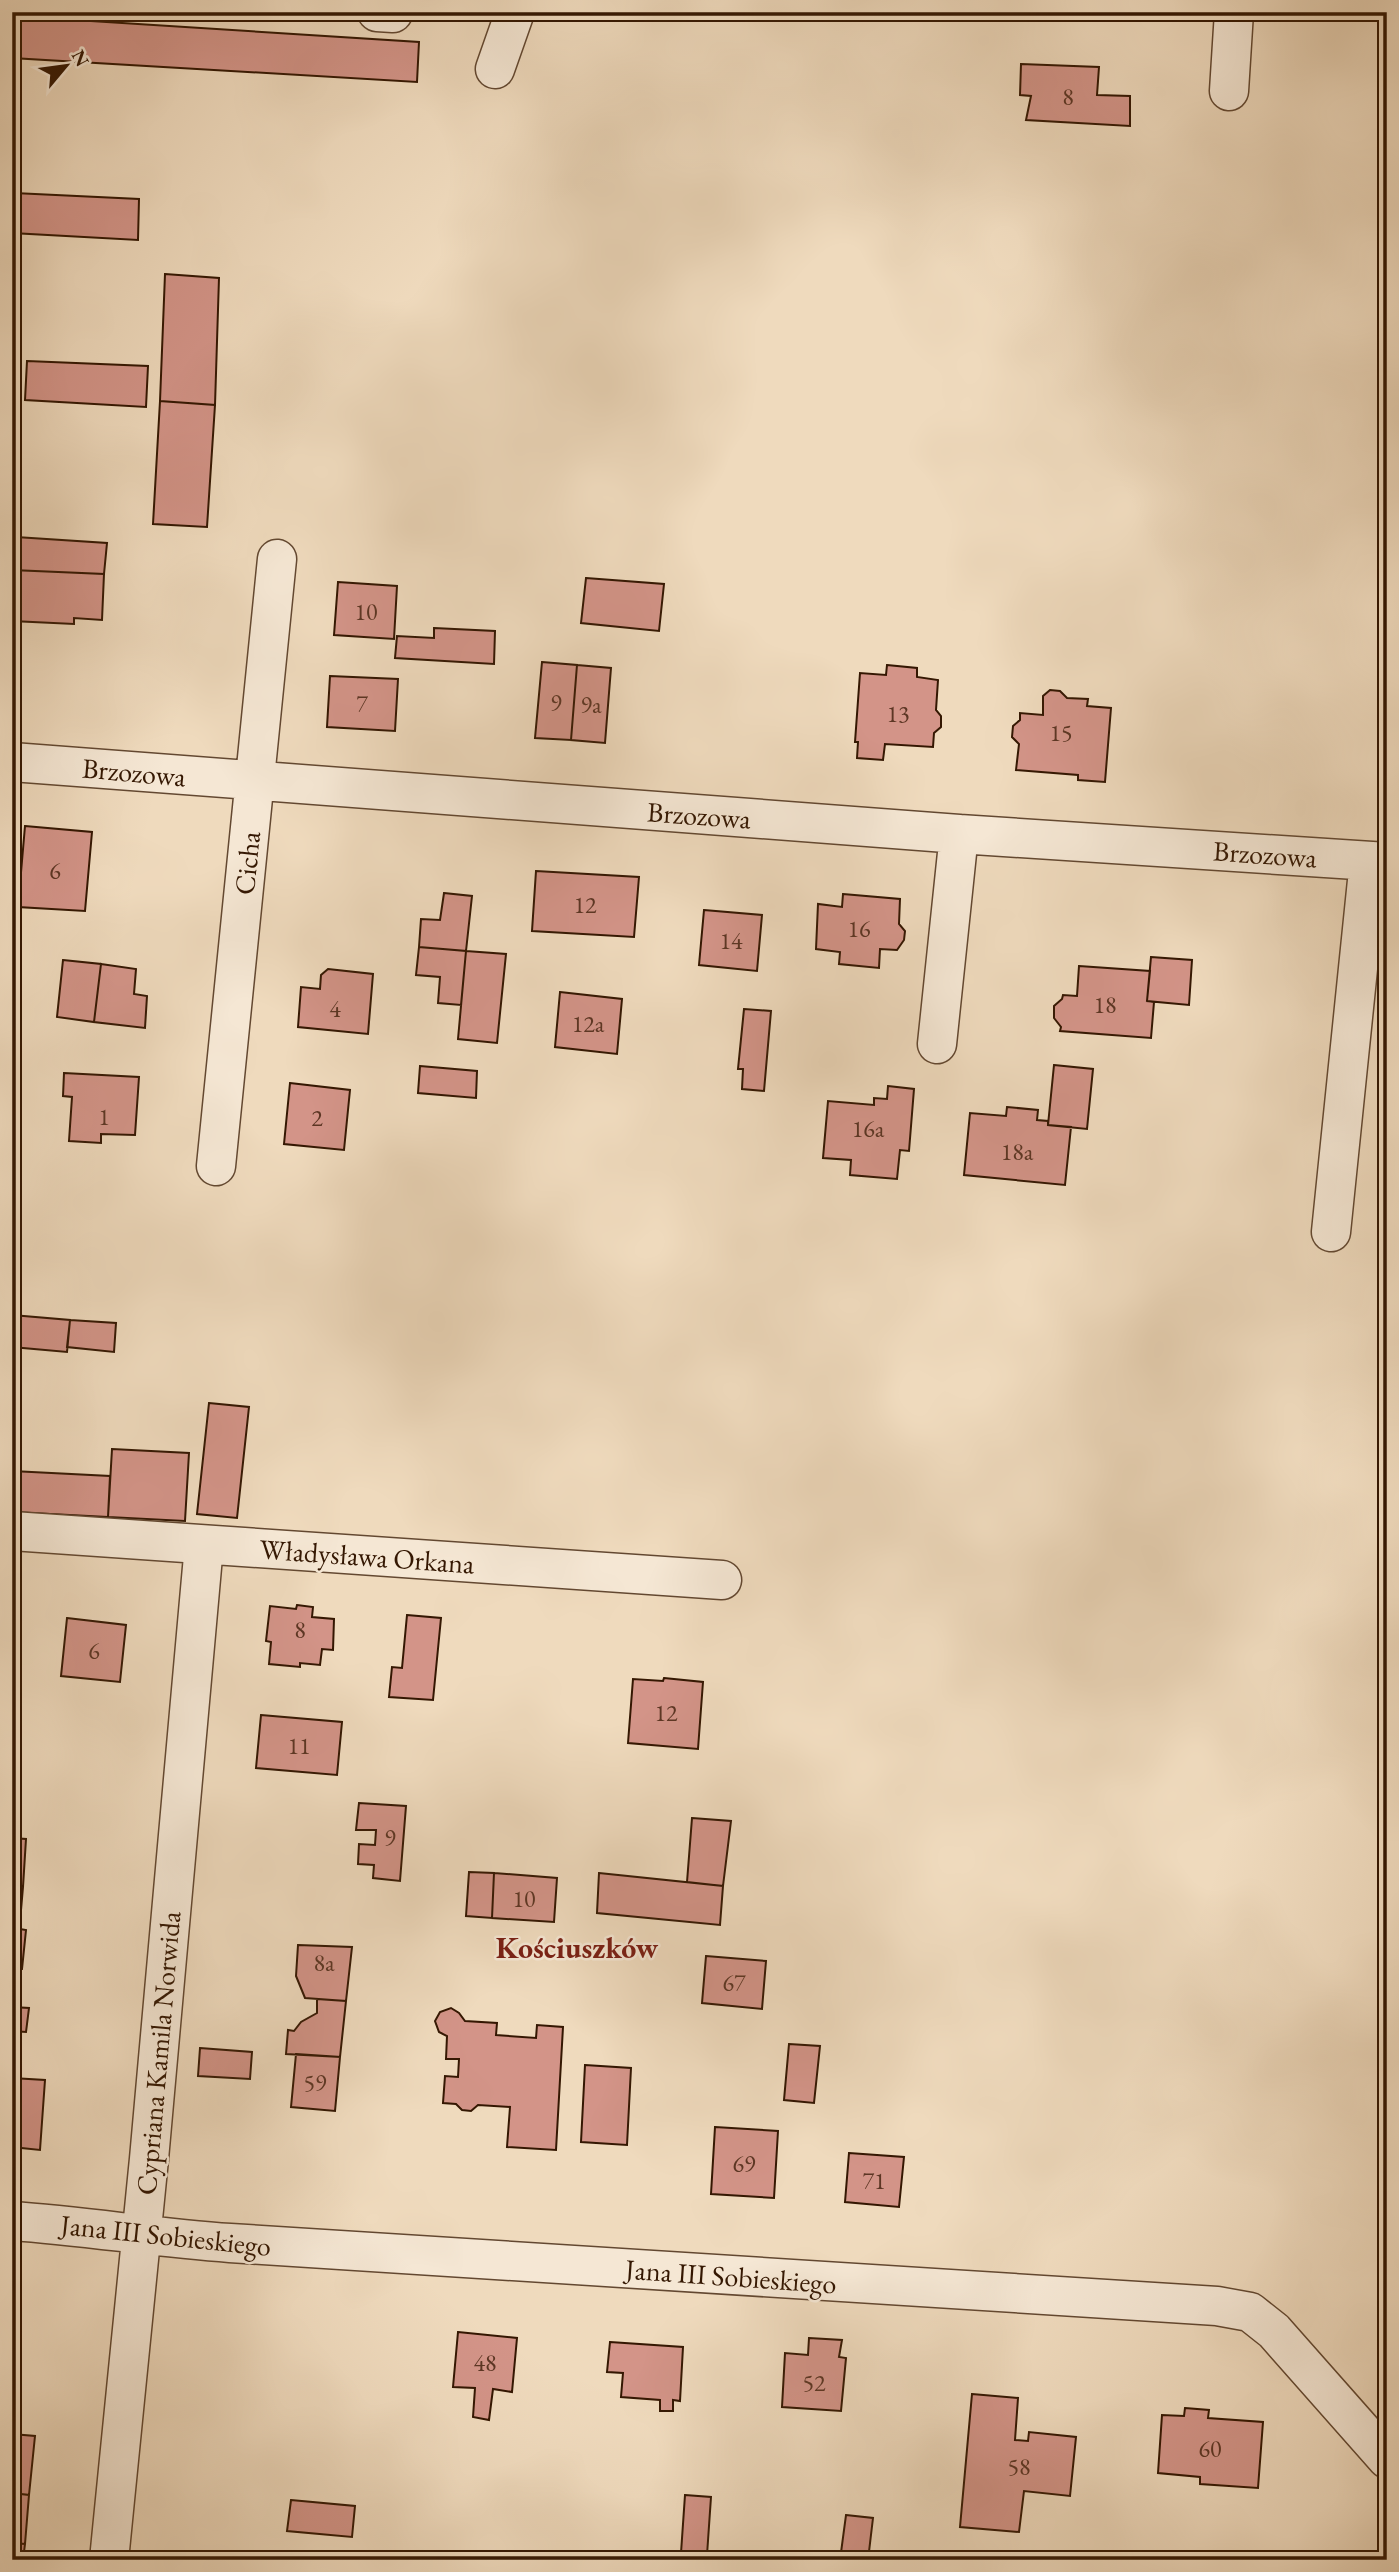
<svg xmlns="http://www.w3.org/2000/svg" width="1399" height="2572" font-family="'EB Garamond',serif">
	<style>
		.building { fill: #d39488; stroke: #341702; stroke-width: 2 }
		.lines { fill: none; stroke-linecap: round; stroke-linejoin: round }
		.minor-casing { stroke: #634831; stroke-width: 41 }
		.minor { stroke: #f5e7d4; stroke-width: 38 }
		.labels { text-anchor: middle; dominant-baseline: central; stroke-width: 5; stroke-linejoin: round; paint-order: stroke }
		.number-label { font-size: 24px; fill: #5c3624 }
		.street-label { font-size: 28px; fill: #341702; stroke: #f5e7d4 }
		.neighbourhood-label { font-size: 30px; font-weight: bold; fill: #7a1f14; stroke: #f5e7d4 }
	</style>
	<rect width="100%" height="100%" fill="#efdabd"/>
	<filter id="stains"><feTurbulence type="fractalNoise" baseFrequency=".00286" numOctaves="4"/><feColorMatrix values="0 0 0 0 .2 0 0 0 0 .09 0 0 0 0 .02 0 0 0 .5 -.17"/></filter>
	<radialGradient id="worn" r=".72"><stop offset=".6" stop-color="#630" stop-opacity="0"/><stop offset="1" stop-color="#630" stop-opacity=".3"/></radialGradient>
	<path class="building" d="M1075,12H1123V18Z
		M12,16L419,42L417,82L12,58Z
		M1021,64L1099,67L1097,95L1130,96V126L1026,120L1031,96L1020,95Z
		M14,193L139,199L138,240L12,233Z
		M165,274L219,278L215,405L160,401Z
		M27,361L148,366L146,407L25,400Z
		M160,401L215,405L207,527L153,524Z
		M16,537L107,543L104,574L12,570Z
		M12,570L104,574L102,620L74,618V624L12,621Z
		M586,578L664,584L659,631L581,623Z
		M338,582L397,586L394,639L334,635Z
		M434,628L495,631L494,664L395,658L397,636L434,638Z
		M542,662L577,665L571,740L535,738Z
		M577,665L611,668L605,743L571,740Z
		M887,665L917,668V677L938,680L936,710L941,716V727L934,733L933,747L885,744L883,760L857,758L858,742H855L860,673L886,675Z
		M330,676L398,679L395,731L327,727Z
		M1050,690L1060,691L1067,698L1088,699L1087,706L1111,708L1105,782L1078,780V775L1016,770L1019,744L1012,737L1013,726L1020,720V713L1043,715V696Z
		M25,826L92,832L85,911L18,907Z
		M536,871L639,877L634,937L532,931Z
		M444,893L472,896L466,951L419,947L421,919L440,920Z
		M843,894L900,899L899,924L905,931L904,940L897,950L880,949L879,968L839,964L840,952L816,949L818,904L842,907Z
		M704,910L762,915L757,971L699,965Z
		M419,947L466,951L461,1005L438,1003L440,977L416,975Z
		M466,951L506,954L497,1043L458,1039Z
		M1151,957L1192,960L1189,1005L1147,1001Z
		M63,960L101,964L94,1022L57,1017Z
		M101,964L136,969L134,994L147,996L145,1028L94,1022Z
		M1079,966L1150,971L1147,1001L1154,1002L1151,1038L1060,1031L1061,1027L1054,1018V1006L1062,999L1063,995L1077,996Z
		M328,969L373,974L368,1034L298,1027L301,987L320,989L321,975Z
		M560,992L622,999L617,1054L555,1047Z
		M744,1009L771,1011L764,1091L742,1089L743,1069H738Z
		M1054,1065L1093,1069L1087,1129L1048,1125Z
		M420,1066L477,1071L476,1098L418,1093Z
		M64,1073L139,1077L135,1135L101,1134V1143L69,1141L72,1097L63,1096Z
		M290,1083L350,1090L344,1150L284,1144Z
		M888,1086L914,1089L909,1151L900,1150L897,1179L850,1175L851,1160L823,1158L828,1101L874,1105V1098L887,1099Z
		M1007,1107L1038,1110L1037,1120L1048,1121V1125L1071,1127L1065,1185L964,1175L970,1113L1006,1116Z
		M12,1315L70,1320L67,1352L12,1347Z
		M70,1320L116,1323L114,1352L67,1347Z
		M209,1403L249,1407L237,1518L197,1514Z
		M112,1449L189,1453L185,1521L108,1517Z
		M12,1471L110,1476L108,1517L12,1512Z
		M297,1605L313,1607L312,1617L334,1619L333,1650L322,1649L320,1665L300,1663V1667L269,1664L271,1642L266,1641L270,1606L296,1609Z
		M407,1615L441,1618L433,1700L389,1697L392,1667L402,1668Z
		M67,1618L126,1625L120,1682L61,1676Z
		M664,1678L703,1682L698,1749L628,1743L633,1679L663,1681Z
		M261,1715L342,1722L337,1775L256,1768Z
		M359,1803L406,1806L400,1881L373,1878L374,1865L358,1864L359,1844L375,1845L376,1830H356Z
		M692,1818L731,1821L723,1886L687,1882Z
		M12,1838L26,1839L23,1887L12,1886Z
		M469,1872L494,1873L492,1918L466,1916Z
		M494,1873L557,1878L554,1922L492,1918Z
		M599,1873L723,1886L720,1925L597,1913Z
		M12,1886L23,1887L19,1933L12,1932Z
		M20,1929L26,1930L22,1969L12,1968V1932L19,1933Z
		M298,1945L352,1947L346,2001L305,1998L296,1976Z
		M706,1956L766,1961L762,2009L702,2003Z
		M317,1999L346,2001L340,2057L286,2054L288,2030L294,2031L301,2022L317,2013Z
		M12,2007L29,2008L26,2032L12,2031Z
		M451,2008L459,2013L465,2021L497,2023L496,2035L536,2038L537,2025L563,2027L556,2150L507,2147L510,2107L478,2105L471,2111L462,2110L456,2104L443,2103L445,2076L458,2077L459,2059H446L447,2036L439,2032L435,2021L440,2012Z
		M789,2044L820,2046L814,2103L784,2100Z
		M200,2048L252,2052L250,2079L198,2076Z
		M296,2054L340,2057L335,2111L291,2107Z
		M585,2065L631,2068L627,2145L581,2142Z
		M12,2078L45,2080L40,2150L12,2147Z
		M715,2127L778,2131L774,2198L711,2194Z
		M849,2153L904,2157L899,2207L845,2202Z
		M458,2332L517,2338L512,2392L493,2389L489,2420L473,2417L475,2388L453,2387Z
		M809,2338L842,2340L839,2357L846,2358L841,2411L782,2407L785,2353L808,2355Z
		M610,2342L683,2347L680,2401L673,2400V2411H660V2400L621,2397L623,2373L607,2372Z
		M972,2394L1018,2398L1015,2440L1028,2441L1029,2432L1076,2437L1070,2496L1024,2491L1019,2532L960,2527Z
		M1185,2408L1209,2410L1208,2418L1263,2422L1258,2488L1200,2484V2477L1158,2473L1162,2415L1184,2416Z
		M12,2434L35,2436L29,2495L12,2493Z
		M12,2493L29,2495L25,2544L12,2543Z
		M685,2495L711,2497L707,2555L681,2553Z
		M291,2500L355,2506L352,2537L287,2531Z
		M846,2515L873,2518L868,2560H840Z
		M12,2543L25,2544L23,2560H12Z
		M197,2556L264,2559L197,2560Z"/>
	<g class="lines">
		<defs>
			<path id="minor" d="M377,12L393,13
				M495,69L515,12
				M1229,91L1234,12
				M12,762L959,834L1387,862
				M937,1044L959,834
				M216,1166L277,559
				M1331,1232L1369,861
				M12,1531L722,1580
				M12,2221C85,2226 157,2238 230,2243C559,2266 888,2287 1217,2306L1250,2312L1274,2331L1387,2459
				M109,2560L149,2159L204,1545"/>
		</defs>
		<use href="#minor" class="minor-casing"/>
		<use href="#minor" class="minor"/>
	</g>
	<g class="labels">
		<g class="number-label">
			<text x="1068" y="96">8</text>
			<text x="366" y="611">10</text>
			<text x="556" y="702">9</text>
			<text x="362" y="703">7</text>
			<text x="591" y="704">9a</text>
			<text x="898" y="713">13</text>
			<text x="1061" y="732">15</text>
			<text x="55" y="870">6</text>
			<text x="585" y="904">12</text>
			<text x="859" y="928">16</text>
			<text x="731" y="940">14</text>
			<text x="1105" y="1004">18</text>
			<text x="335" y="1008">4</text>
			<text x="588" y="1023">12a</text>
			<text x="104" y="1116">1</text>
			<text x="317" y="1117">2</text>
			<text x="868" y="1128">16a</text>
			<text x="1017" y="1151">18a</text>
			<text x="300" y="1629">8</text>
			<text x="94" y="1650">6</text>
			<text x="666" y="1712">12</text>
			<text x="299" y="1745">11</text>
			<text x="390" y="1837">9</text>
			<text x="524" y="1898">10</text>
			<text x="324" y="1962">8a</text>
			<text x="734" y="1982">67</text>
			<text x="315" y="2082">59</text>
			<text x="744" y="2163">69</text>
			<text x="874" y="2180">71</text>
			<text x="485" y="2362">48</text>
			<text x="814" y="2382">52</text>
			<text x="1210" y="2448">60</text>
			<text x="1019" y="2466">58</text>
		</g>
		<g class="street-label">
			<text transform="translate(134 772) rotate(5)">Brzozowa</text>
			<text transform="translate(699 815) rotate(4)">Brzozowa</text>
			<text transform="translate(1265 854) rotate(4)">Brzozowa</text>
			<text transform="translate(247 863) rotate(-84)">Cicha</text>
			<text transform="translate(367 1556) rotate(4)">Władysława Orkana</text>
			<text transform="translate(158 2053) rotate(-85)">Cypriana Kamila Norwida</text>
			<text transform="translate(166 2235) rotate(6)">Jana III Sobieskiego</text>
			<text transform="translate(731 2276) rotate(4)">Jana III Sobieskiego</text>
		</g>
		<g class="neighbourhood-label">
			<text x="577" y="1947">Kościuszków</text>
		</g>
	</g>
	<rect width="1399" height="2572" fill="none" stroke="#efdabd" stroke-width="42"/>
	<rect x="14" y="14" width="1371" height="2544" fill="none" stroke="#341702" stroke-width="3.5"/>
	<rect x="21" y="21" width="1357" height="2530" fill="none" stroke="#341702" stroke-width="2"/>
	<g transform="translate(66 66) rotate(61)" stroke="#f5e7d4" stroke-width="5" paint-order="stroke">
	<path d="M0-5L12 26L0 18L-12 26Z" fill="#341702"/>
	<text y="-10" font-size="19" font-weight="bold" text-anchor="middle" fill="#341702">N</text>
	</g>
	<rect width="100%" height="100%" filter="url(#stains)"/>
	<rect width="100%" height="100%" fill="url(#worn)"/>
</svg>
